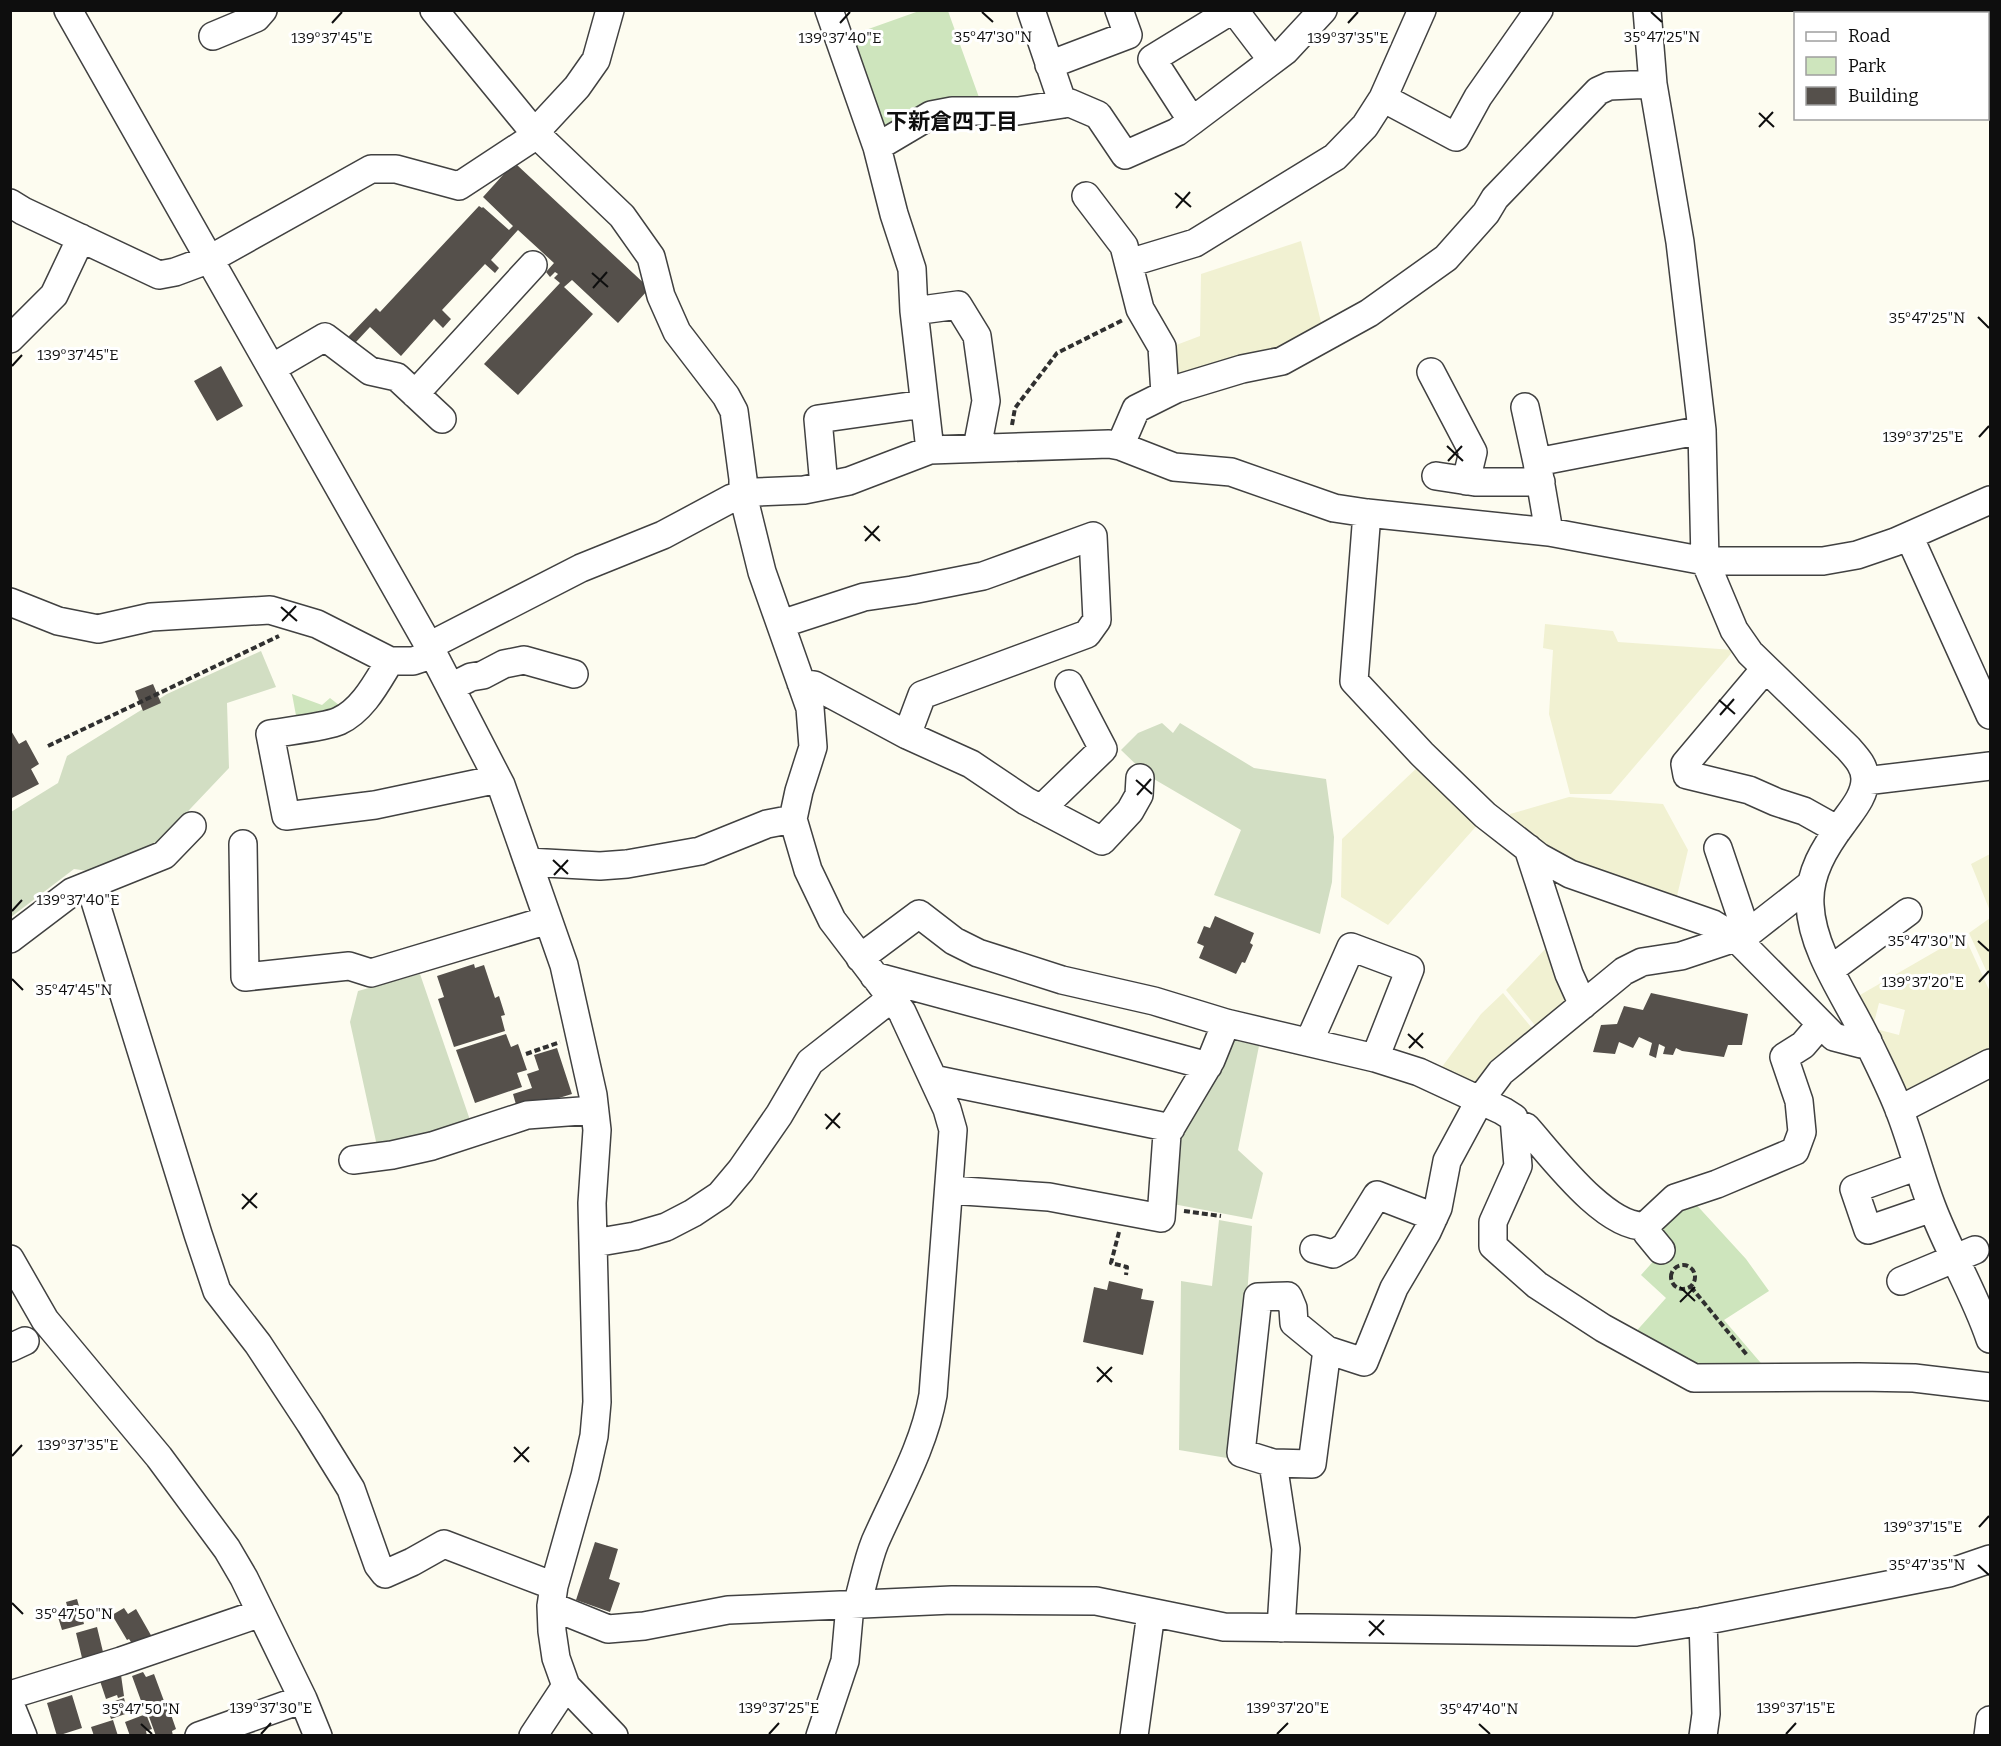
<svg xmlns="http://www.w3.org/2000/svg" width="2001" height="1746" font-family="Bitter,'Noto Sans JP',serif">
	<style>
		.farmland { fill: #f1f1d2 }
		.green { fill: #cee5bd }
		.cemetery { fill: #d2dec3 }
		.building { fill: #55504b }
		.lines { fill: none; stroke-linecap: round; stroke-linejoin: round }
		.minor-casing { stroke: #414141; stroke-width: 30 }
		.path { stroke: #303030; stroke-width: 4; stroke-dasharray: 6 3; stroke-linecap: butt }
		.minor { stroke: #fff; stroke-width: 27 }
		.ticks { fill: none; stroke: #0e0e0e; stroke-width: 2 }
		.labels { text-anchor: middle; dominant-baseline: central; stroke-width: 6; stroke-linejoin: round; paint-order: stroke }
		.neighbourhood-label { font-size: 22px; font-weight: bold; fill: #0e0e0e; stroke: #fff }
		.ticks-label { font-size: 15px; text-anchor: middle; fill: #0e0e0e; stroke: #fff; stroke-width: 6; stroke-linejoin: round; paint-order: stroke }
	</style>
	<rect width="100%" height="100%" fill="#fdfcf0"/>
	<path class="farmland" d="M1301,241L1323,330L1277,353L1180,376L1171,347L1200,336L1201,274Z
		M1545,624L1613,631L1618,642L1734,650L1611,794H1570L1549,714L1553,650L1543,648Z
		M1421,764L1480,822L1388,925L1341,897L1342,839Z
		M1569,797L1663,804L1688,850L1676,900L1579,869L1511,827L1510,814Z
		M1990,854V911L1971,864Z
		M1990,918V979L1969,933Z
		M1964,935L1990,992V1053L1906,1092L1876,1029L1899,1035L1905,1010L1879,1003L1874,1023L1860,995Z
		M1549,945L1570,1003L1538,1029L1506,990Z
		M1503,993L1536,1033L1480,1082L1469,1087L1439,1071L1481,1014Z"/>
	<path class="green" d="M919,11H948L981,103L878,130L846,37Z
		M292,694L322,705L330,698L344,709L297,721Z
		M1692,1200L1746,1259L1769,1291L1724,1320L1766,1369L1698,1372L1632,1336L1666,1298L1641,1275L1667,1246L1658,1227Z"/>
	<path class="cemetery" d="M261,651L276,687L227,703L229,768L154,847L95,872L74,869L11,917V812L58,783L67,756L167,694Z
		M1162,723L1173,733L1180,723L1254,768L1326,779L1334,837L1332,882L1320,934L1214,895L1241,830L1147,775L1121,750L1138,733Z
		M420,974L470,1120L415,1137L377,1146L350,1022L358,991Z
		M1230,1039L1259,1046L1238,1150L1263,1173L1252,1219L1173,1204L1178,1137Z
		M1219,1220L1252,1226L1240,1394L1227,1458L1179,1450L1181,1281L1212,1286Z"/>
	<path class="building" d="M512,165L515,167L517,165L648,287L645,289L647,291L618,323L572,280L564,287L593,314L518,395L484,364L560,283L554,278L558,274L555,272L550,277L546,272L554,263L518,230L491,260L499,268L495,273L485,264L442,310L451,319L443,328L434,319L401,356L370,327L355,343L348,337L376,308L380,312L479,206L482,208L483,207L509,230L513,226L483,197Z
		M221,366L243,406L217,421L194,381Z
		M153,684L161,703L143,711L135,691Z
		M10,729L19,744L26,740L39,764L31,769L39,784L10,799Z
		M1215,916L1254,933L1250,943L1253,945L1245,963L1242,962L1236,974L1199,958L1204,946L1197,943L1204,926L1210,928Z
		M474,964L475,968L484,965L495,998L499,996L505,1015L501,1016L505,1031L454,1047L438,999L444,997L437,976Z
		M1651,993L1748,1014L1742,1045H1728L1724,1057L1682,1051L1676,1048L1673,1055L1663,1054L1665,1047L1659,1044L1656,1058L1649,1055L1652,1043L1639,1037L1633,1048L1619,1042L1615,1054L1593,1052L1601,1025L1617,1024L1624,1006L1643,1010Z
		M506,1034L511,1047L518,1044L527,1070L517,1073L522,1087L475,1103L456,1050Z
		M557,1048L572,1094L536,1105L517,1108L513,1094L532,1088L527,1074L539,1070L534,1055Z
		M1109,1281L1143,1289L1141,1299L1154,1301L1143,1355L1083,1342L1094,1287L1107,1290Z
		M595,1542L618,1549L609,1579L620,1583L610,1612L576,1600Z
		M77,1599L84,1624L62,1630L58,1617L69,1613L66,1602Z
		M124,1608L128,1614L136,1609L152,1637L135,1648L129,1639L127,1640L112,1615Z
		M97,1627L104,1656L83,1662L76,1633Z
		M143,1672L146,1677L154,1674L164,1701L144,1709L132,1676Z
		M121,1675L124,1696L118,1698L117,1695L106,1699L100,1681Z
		M72,1695L82,1728L57,1736L47,1703Z
		M124,1698L128,1713L111,1719L106,1704Z
		M168,1706L176,1729L172,1731L173,1736H156L148,1714Z
		M146,1714L152,1729L146,1731L147,1736H130L125,1722Z
		M113,1720L118,1736H94L91,1727Z"/>
	<g class="lines">
		<defs>
			<path id="minor" d="M68,10L429,646L501,785L564,965L593,1095L597,1130L592,1203L597,1402L594,1436L585,1476L554,1586L551,1606L552,1631L556,1658L566,1686L614,1736
				M434,10L534,132L622,216L651,257L661,296L677,332L726,396L734,411L743,479V495L762,572L810,708L813,747L799,791L793,819L808,870L832,920L902,1012L947,1109L953,1130L933,1395C924,1447 896,1494 875,1542C867,1562 863,1585 857,1605
				M829,10L877,147L894,214L912,269L914,311L930,450
				M1031,10L1063,104
				M1234,10L1272,60
				M1647,10L1653,84L1680,242L1702,430L1705,561L1734,630L1750,653L1848,748C1856,757 1865,766 1865,779C1865,796 1852,810 1843,823C1825,847 1808,874 1810,905C1812,952 1849,1001 1868,1042C1879,1065 1891,1088 1900,1112C1912,1143 1920,1176 1932,1207C1949,1252 1975,1294 1990,1339
				M213,36L256,18L263,10
				M1049,65L1128,35L1119,10
				M1383,98L1456,137L1478,97L1539,10
				M1192,121L1152,59L1232,10
				M877,147L931,115L952,111H1018L1070,103L1098,115L1125,155L1177,132L1192,121L1285,51L1323,10
				M1086,196L1124,246L1140,309L1162,347L1165,394
				M10,203L23,211L159,275L175,272L210,259L371,169H396L459,186L526,142L577,87L596,60L610,10
				M1129,263L1195,243L1335,157L1365,126L1383,98L1422,10
				M914,311L958,305L977,336L986,401L977,448
				M10,339L54,295L81,238
				M272,368L325,337L370,371L397,377L442,419
				M1431,372L1473,452L1466,481
				M415,394L533,265
				M1525,407L1537,462L1549,532
				M1120,446L1136,409L1176,389L1242,369L1282,361L1369,313L1446,258L1486,213L1495,198L1598,91L1609,86L1653,84
				M1537,462L1702,430
				M1436,476L1475,482H1541
				M824,486L818,419L924,404
				M1367,513L1354,681L1422,754L1485,815L1539,857L1570,874L1713,924L1736,938L1834,1037L1861,1044L1868,1041
				M1909,536L1990,715
				M10,602L58,621L98,629L151,617L270,610L317,624L390,661H413L434,654
				M781,624L864,597L912,590L983,576L1093,536L1097,620L1087,634L922,695L907,735
				M429,646L581,568L663,535L732,498L756,492L804,490L849,481L930,450L1109,444L1120,446L1174,467L1231,472L1334,508L1367,513L1549,532L1705,561H1823L1857,555L1895,542L1990,500
				M390,661C377,682 363,710 339,721C326,727 287,731 270,734L286,816L375,805L498,779
				M1765,669L1685,764L1687,775L1749,790L1776,802L1804,811L1838,830
				M801,683L814,685L907,735L971,764L1026,801L1102,841L1130,811L1139,795L1140,778
				M451,687L471,677L483,675L504,664L524,660L574,674
				M1865,781L1990,766
				M1041,809L1103,749L1069,684
				M243,844L245,977L349,966L371,973L548,920
				M1528,848L1569,974L1583,1005
				M1718,848L1747,934
				M528,862L600,866L627,864L700,851L767,824L793,819
				M90,885L198,1234L217,1291L258,1344L310,1423L351,1489L378,1565L385,1574L412,1562L444,1544L554,1586
				M10,939L72,892L164,855L192,826
				M860,958L919,914L954,941L978,953L1062,980L1154,1001L1226,1023L1375,1058L1419,1072L1503,1111L1514,1118L1518,1166L1493,1222V1246L1537,1285L1603,1328L1694,1378L1859,1377L1914,1378L1990,1387
				M1830,970L1908,912
				M874,976L1208,1066
				M1309,1042L1351,947L1410,969L1375,1058
				M933,1079L1171,1128
				M1899,1110L1990,1063
				M1515,1124L1526,1127C1552,1156 1605,1228 1645,1226L1675,1198L1717,1184L1795,1151L1802,1132L1799,1101L1784,1057L1803,1045L1821,1024
				M353,1160L392,1155L432,1146L527,1115L594,1110
				M1918,1166L1854,1189L1868,1230L1932,1208
				M949,1190L1049,1197L1161,1218L1167,1134L1211,1060L1226,1023
				M1645,1226L1647,1233L1661,1250
				M594,1243L635,1236L666,1227L693,1213L720,1195L741,1170L779,1115L810,1062L893,997
				M1314,1249L1333,1254L1345,1247L1377,1195L1434,1217
				M10,1259L45,1320L159,1457L227,1549L244,1578L303,1699L318,1736
				M1901,1281L1975,1250
				M10,1348L25,1341
				M1327,1350L1312,1464L1273,1463L1241,1453L1258,1297L1288,1296L1293,1308L1294,1323L1327,1350L1364,1362L1394,1288L1427,1232L1438,1208L1447,1161L1480,1100L1501,1072L1624,971L1642,962L1681,956L1747,934L1811,884
				M1273,1463L1286,1549L1281,1628
				M551,1606L608,1629L644,1626L728,1610L952,1600L1096,1601L1224,1627L1636,1632L1703,1621L1949,1573L1990,1559
				M10,1695L121,1661L261,1613
				M10,1704L23,1736
				M199,1736L303,1699
				M533,1736L566,1686
				M820,1736L845,1661L850,1605
				M1134,1736L1151,1613
				M1703,1736L1706,1714L1703,1621
				M1988,1736L1990,1720"/>
		</defs>
		<use href="#minor" class="minor-casing"/>
		<path class="path" d="M1012,425L1015,408L1057,353L1123,320
			M48,746L279,636
			M526,1054L560,1042
			M1184,1211L1221,1216
			M1119,1232L1111,1263L1127,1267L1126,1275
			M1671 1277a12 12 0 1 1 24 0a12 12 0 1 1-24 0Z
			M1691,1287L1747,1355"/>
		<use href="#minor" class="minor"/>
	</g>
	<path class="ticks" d="M982,12L993,22M1651,12L1662,22M332,23L342,12M840,23L850,12M1348,23L1358,12M1759,113L1774,127M1759,127L1773,112M1175,193L1191,207M1176,208L1190,192M592,273L608,287M593,288L607,272M1978,317L1989,328M12,366L22,355M1979,437L1989,426M1447,446L1463,461M1448,461L1462,446M864,526L880,541M865,541L879,526M281,607L297,621M282,621L296,606M1719,700L1735,714M1720,715L1734,699M1136,780L1152,794M1137,795L1151,779M553,860L568,874M554,875L568,860M12,911L22,900M1978,941L1989,951M12,979L23,990M1979,982L1989,971M1408,1034L1423,1048M1409,1048L1423,1033M825,1114L840,1128M826,1129L840,1113M242,1194L257,1208M242,1209L257,1193M1680,1287L1695,1301M1680,1302L1695,1287M1097,1367L1112,1382M1097,1382L1112,1367M514,1447L529,1462M12,1456L22,1445M514,1462L529,1447M1979,1527L1989,1516M1978,1565L1989,1575M12,1603L23,1614M1369,1621L1384,1635M1369,1636L1384,1620M141,1724L152,1734M1479,1724L1490,1734M261,1734L271,1723M769,1734L779,1723M1277,1734L1288,1723M1786,1734L1796,1723"/>
	<g class="labels">
		<g class="neighbourhood-label">
			<text x="952" y="121">下新倉四丁目</text>
		</g>
	</g>
	<g class="ticks-label">
		<text x="993" y="42">35°47'30"N</text>
		<text x="1662" y="42">35°47'25"N</text>
		<text x="1348" y="43">139°37'35"E</text>
		<text x="332" y="43">139°37'45"E</text>
		<text x="840" y="43">139°37'40"E</text>
		<text x="1927" y="323">35°47'25"N</text>
		<text x="78" y="360">139°37'45"E</text>
		<text x="1923" y="442">139°37'25"E</text>
		<text x="78" y="905">139°37'40"E</text>
		<text x="1927" y="946">35°47'30"N</text>
		<text x="1923" y="987">139°37'20"E</text>
		<text x="74" y="995">35°47'45"N</text>
		<text x="78" y="1450">139°37'35"E</text>
		<text x="1923" y="1532">139°37'15"E</text>
		<text x="1927" y="1570">35°47'35"N</text>
		<text x="74" y="1619">35°47'50"N</text>
		<text x="271" y="1713">139°37'30"E</text>
		<text x="779" y="1713">139°37'25"E</text>
		<text x="1288" y="1713">139°37'20"E</text>
		<text x="1796" y="1713">139°37'15"E</text>
		<text x="141" y="1714">35°47'50"N</text>
		<text x="1479" y="1714">35°47'40"N</text>
	</g>
	<rect width="2001" height="1746" fill="none" stroke="#0e0e0e" stroke-width="24"/>
	<rect x="1794" y="12" width="195" height="108" fill="#ffffff" stroke="#9f9f9f" stroke-width="1.5"/>
	<rect x="1806" y="32" width="30" height="9" fill="#ffffff" stroke="#9f9f9f" stroke-width="1.5"/>
	<text x="1848" y="42" font-size="18" fill="#0e0e0e">Road</text>
	<rect x="1806" y="57" width="30" height="18" fill="#cee5bd" stroke="#9f9f9f" stroke-width="1.5"/>
	<text x="1848" y="72" font-size="18" fill="#0e0e0e">Park</text>
	<rect x="1806" y="87" width="30" height="18" fill="#55504b" stroke="#9f9f9f" stroke-width="1.5"/>
	<text x="1848" y="102" font-size="18" fill="#0e0e0e">Building</text>
</svg>
